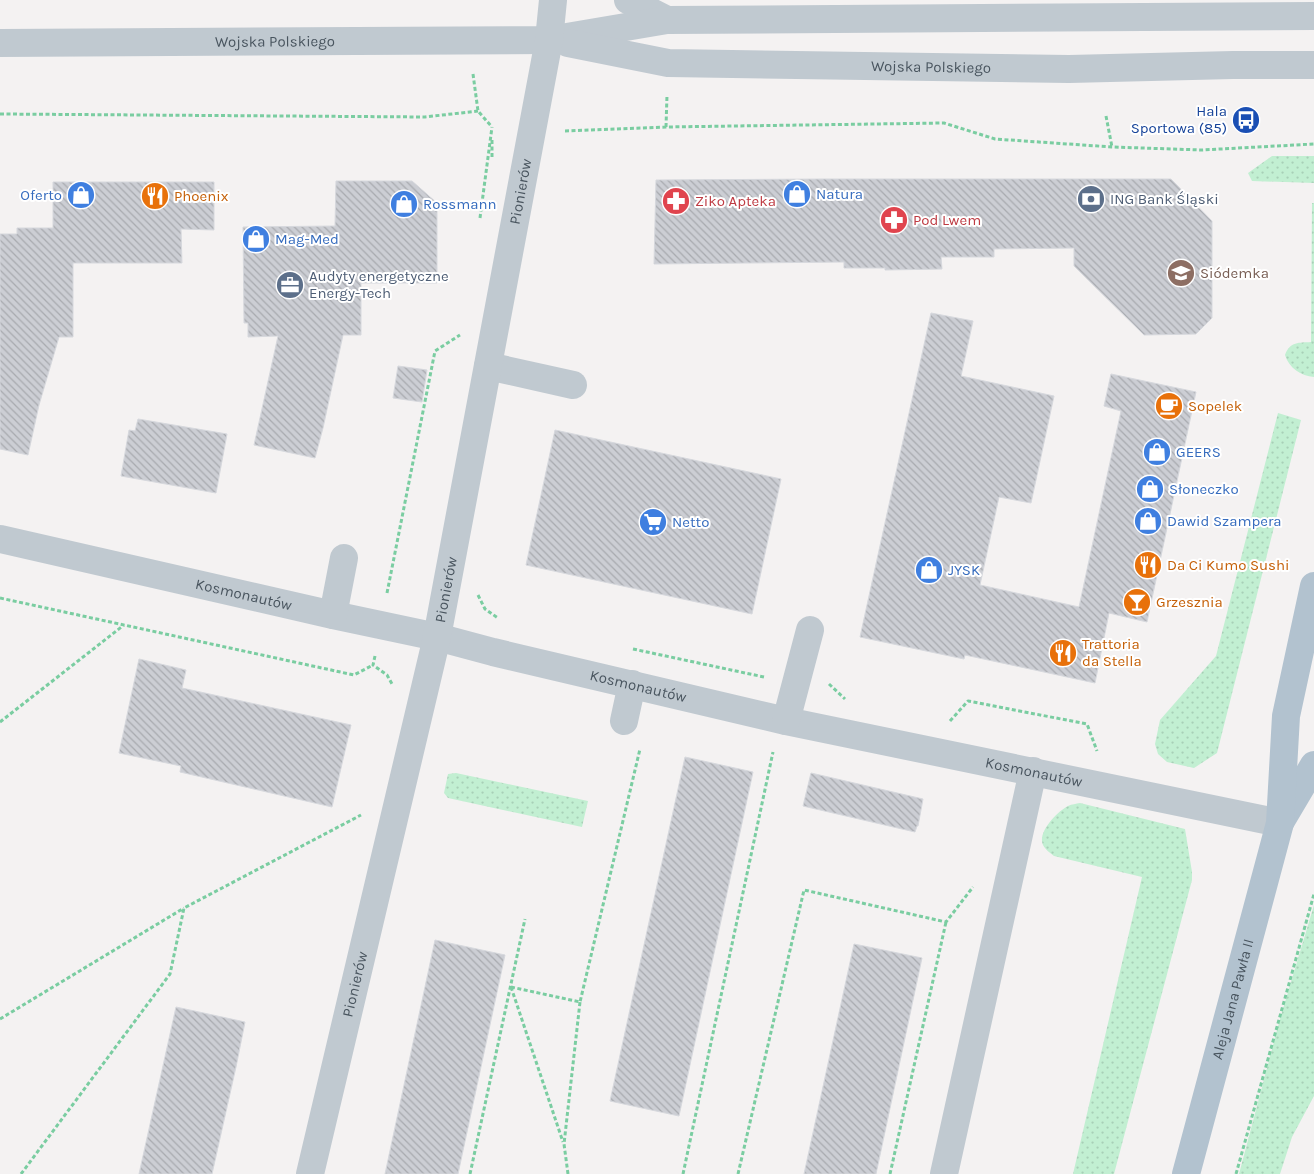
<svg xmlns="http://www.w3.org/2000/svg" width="1314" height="1174" font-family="Karla,sans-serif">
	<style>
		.grass { fill: url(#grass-dots) }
		.building { fill: url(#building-back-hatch); stroke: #d6d8dd }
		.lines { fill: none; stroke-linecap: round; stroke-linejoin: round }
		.path { stroke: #7acda1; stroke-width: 3; stroke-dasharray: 4 2.5; stroke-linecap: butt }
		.minor { stroke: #c0c9d0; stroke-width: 28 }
		.major { stroke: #b2c2cf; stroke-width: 28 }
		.labels { text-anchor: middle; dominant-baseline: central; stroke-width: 4; stroke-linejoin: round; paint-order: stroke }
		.street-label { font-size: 15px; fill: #49555f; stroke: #fff }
		.transit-label { font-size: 15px; fill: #164399; stroke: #fff; text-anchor: end }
		.shop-label { font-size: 15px; fill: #366cbe; stroke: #fff; text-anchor: start }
		.food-label { font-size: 15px; fill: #c56008; stroke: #fff; text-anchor: start }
		.service-label { font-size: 15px; fill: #4e5e75; stroke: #fff; text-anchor: start }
		.health-label { font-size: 15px; fill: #be3a42; stroke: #fff; text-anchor: start }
		.education-label { font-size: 15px; fill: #785e54; stroke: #fff; text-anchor: start }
	</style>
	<defs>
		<pattern id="grass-dots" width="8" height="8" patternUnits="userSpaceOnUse" patternTransform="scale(1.25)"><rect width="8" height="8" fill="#c2efd2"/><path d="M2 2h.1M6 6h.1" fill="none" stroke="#a8cfb7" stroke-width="1.8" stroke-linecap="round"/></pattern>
		<pattern id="building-back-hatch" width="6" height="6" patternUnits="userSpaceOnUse" patternTransform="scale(1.25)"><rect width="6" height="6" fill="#ccced4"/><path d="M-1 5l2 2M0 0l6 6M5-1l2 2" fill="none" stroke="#a8aaaf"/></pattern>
	</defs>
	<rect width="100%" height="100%" fill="#f4f2f2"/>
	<path class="grass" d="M1272,156H1314V183L1252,181L1248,173Z
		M1312,203H1314V377C1301,376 1289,368 1285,355C1290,341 1299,343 1311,342Z
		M1278,413L1301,420L1217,753L1194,768L1167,762L1158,754L1155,744L1160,720L1216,656Z
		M456,773L588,801L582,827L448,798L444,793L448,774Z
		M1080,803L1185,829L1192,872V880L1114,1174H1073L1142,877L1054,856C1050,853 1045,849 1043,845C1037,832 1058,811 1068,806C1072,804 1076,804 1080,803Z
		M1314,905V1096L1292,1137L1280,1174H1239L1280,1019Z"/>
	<path class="building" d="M824,179H1171L1212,221V318L1196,334L1144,335L1074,266V248L994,249V257H941L942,269L885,270V268H844V262L654,264L656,180Z
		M336,181H412L437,203V283H361V335H343L323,428L315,458L254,445L278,336L248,337V323H244L243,227L335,226Z
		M53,182H214V230L181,229L182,263H73V337H59L39,405L28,455L0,449V234H17V228H53Z
		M931,313L973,321L961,376L1054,396L1031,503L999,497L980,585L1079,607L1121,411L1104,406L1111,374L1196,392L1147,622L1109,613L1095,683L965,655L964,659L860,637Z
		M398,366L427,370L422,402L393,398Z
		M138,419L227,434L216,493L121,476L129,430L135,431Z
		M555,430L781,479L752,614L526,565Z
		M139,659L186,670L182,688L351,725L332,807L180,772L181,766L119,753Z
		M685,757L753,772L679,1116L610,1101Z
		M811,773L923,799L918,826H917L915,832L803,806Z
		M435,940L505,955L458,1174H385Z
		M854,944L922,958L876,1174H804Z
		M176,1007L245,1022L236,1067L212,1174H139Z"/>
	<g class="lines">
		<path class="path" d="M473,74L478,111L492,127
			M0,114L425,117L478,111
			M1106,116L1112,147
			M666,127L667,95
			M565,131L666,127L944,123L995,139L1112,147L1202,150L1314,144
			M492,157V140
			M480,218L492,127
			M387,593L435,351L460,335
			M478,595L485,609L498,618
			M0,598L354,675L373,665
			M633,649L764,677
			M375,656L373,665L387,675L392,684
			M829,684L845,699
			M950,721L968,701L1087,724L1097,751
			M0,722L124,625
			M511,987L580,1002L640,749
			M511,987L563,1142
			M0,1019L184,908
			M21,1174L170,974L184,908L361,815
			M470,1174L525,919
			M568,1174L564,1144L580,1002
			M683,1174L773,752
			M738,1174L804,890L946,922L973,887
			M890,1174L946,922
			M1236,1174L1314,894"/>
		<g class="minor">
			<path d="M628,0L667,20"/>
			<path id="s1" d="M0,43L549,40L667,20L1314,16"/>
			<path id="s2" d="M568,43L668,63L1069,69L1233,65H1314"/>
			<path d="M488,366L573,385"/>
			<path id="s3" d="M0,539L333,615L437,637L493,652L786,721L1280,823"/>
			<path d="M333,615L344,558"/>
			<path d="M624,721L632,684"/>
			<path d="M786,721L810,630"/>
			<path id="s4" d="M310,1174L437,637L549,40L553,0"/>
			<path d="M944,1174L1033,771"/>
		</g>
		<g class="major">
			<path d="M1282,819L1314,765"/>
			<path id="s5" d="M1186,1174L1280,823L1286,716L1314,586"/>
		</g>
	</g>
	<defs>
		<symbol id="bus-disc" viewBox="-11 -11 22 22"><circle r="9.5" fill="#1a4fb4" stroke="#fff"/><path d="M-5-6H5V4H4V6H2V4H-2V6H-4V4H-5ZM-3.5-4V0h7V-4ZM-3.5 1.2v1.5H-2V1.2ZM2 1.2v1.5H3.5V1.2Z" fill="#fff"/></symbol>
		<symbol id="shop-disc" viewBox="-11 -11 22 22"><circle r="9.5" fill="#3f7fe0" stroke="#fff"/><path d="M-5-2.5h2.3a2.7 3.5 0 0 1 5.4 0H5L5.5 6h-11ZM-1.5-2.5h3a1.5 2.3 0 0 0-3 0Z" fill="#fff"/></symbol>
		<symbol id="restaurant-disc" viewBox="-11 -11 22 22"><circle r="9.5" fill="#e8710a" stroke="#fff"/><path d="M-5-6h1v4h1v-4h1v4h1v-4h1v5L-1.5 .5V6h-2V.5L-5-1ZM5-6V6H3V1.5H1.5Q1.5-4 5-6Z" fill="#fff"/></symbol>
		<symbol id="bank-disc" viewBox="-11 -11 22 22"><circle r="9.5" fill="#5c6f8a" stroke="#fff"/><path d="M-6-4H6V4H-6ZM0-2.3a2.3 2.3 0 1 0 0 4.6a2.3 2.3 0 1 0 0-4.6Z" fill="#fff"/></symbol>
		<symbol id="pharmacy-disc" viewBox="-11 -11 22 22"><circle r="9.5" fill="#e0444e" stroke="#fff"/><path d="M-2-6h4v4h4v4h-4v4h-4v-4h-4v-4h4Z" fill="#fff"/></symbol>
		<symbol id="school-disc" viewBox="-11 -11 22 22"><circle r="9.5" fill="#8d6e63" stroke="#fff"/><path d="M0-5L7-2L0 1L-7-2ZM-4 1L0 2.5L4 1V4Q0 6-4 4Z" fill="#fff"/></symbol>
		<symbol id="office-disc" viewBox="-11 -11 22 22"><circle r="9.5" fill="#5c6f8a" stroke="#fff"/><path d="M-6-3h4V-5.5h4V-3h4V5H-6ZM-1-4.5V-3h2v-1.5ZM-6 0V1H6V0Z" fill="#fff"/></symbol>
		<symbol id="cafe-disc" viewBox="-11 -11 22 22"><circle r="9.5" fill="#e8710a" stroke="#fff"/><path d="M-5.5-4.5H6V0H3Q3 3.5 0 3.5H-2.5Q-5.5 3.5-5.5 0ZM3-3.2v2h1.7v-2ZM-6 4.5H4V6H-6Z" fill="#fff"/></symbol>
		<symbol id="supermarket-disc" viewBox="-11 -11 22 22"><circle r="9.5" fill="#3f7fe0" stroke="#fff"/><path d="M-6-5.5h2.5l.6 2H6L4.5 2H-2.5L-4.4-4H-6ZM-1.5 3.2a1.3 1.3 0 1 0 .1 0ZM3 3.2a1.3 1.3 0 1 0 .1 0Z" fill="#fff"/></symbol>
		<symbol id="bar-disc" viewBox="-11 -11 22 22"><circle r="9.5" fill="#e8710a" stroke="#fff"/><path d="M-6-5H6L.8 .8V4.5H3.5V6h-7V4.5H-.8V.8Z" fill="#fff"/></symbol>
	</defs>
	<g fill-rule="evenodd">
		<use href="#bus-disc" x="1230" y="104" width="32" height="32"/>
		<use href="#shop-disc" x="781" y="178" width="32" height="32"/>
		<use href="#shop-disc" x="65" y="179" width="32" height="32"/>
		<use href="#restaurant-disc" x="139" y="180" width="32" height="32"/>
		<use href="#bank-disc" x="1075" y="183" width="32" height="32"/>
		<use href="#pharmacy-disc" x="660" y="185" width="32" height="32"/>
		<use href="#shop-disc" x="388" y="188" width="32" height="32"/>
		<use href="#pharmacy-disc" x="878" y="204" width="32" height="32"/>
		<use href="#shop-disc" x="240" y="223" width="32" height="32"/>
		<use href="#school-disc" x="1165" y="257" width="32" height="32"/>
		<use href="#office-disc" x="274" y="269" width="32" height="32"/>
		<use href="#cafe-disc" x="1153" y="390" width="32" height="32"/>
		<use href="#shop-disc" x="1141" y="436" width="32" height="32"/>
		<use href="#shop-disc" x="1134" y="473" width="32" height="32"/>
		<use href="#shop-disc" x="1132" y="505" width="32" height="32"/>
		<use href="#supermarket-disc" x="637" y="506" width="32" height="32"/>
		<use href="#restaurant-disc" x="1132" y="549" width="32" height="32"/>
		<use href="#shop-disc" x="913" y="554" width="32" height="32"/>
		<use href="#bar-disc" x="1121" y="586" width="32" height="32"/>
		<use href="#restaurant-disc" x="1047" y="637" width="32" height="32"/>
	</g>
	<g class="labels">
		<g class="street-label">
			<text stroke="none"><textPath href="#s1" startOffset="275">Wojska Polskiego</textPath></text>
			<text stroke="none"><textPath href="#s2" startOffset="365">Wojska Polskiego</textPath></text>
			<text stroke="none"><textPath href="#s4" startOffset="1005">Pionierów</textPath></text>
			<text stroke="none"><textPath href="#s4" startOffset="600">Pionierów</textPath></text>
			<text stroke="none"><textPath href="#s3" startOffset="250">Kosmonautów</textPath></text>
			<text stroke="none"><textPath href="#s3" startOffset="655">Kosmonautów</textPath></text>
			<text stroke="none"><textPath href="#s3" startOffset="1060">Kosmonautów</textPath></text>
			<text stroke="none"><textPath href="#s4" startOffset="195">Pionierów</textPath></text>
			<text stroke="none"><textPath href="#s5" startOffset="181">Aleja Jana Pawła II</textPath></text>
		</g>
		<g class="transit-label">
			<text x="1227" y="111">Hala<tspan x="1227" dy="17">Sportowa (85)</tspan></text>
		</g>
		<g class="shop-label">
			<text x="816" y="194">Natura</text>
			<text x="62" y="195" text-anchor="end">Oferto</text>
			<text x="423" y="204">Rossmann</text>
			<text x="275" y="239">Mag-Med</text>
			<text x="1176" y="452">GEERS</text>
			<text x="1169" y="489">Słoneczko</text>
			<text x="1167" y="521">Dawid Szampera</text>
			<text x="672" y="522">Netto</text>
			<text x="948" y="570">JYSK</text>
		</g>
		<g class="food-label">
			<text x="174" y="196">Phoenix</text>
			<text x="1188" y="406">Sopelek</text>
			<text x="1167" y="565">Da Ci Kumo Sushi</text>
			<text x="1156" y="602">Grzesznia</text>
			<text x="1082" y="644">Trattoria<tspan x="1082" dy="17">da Stella</tspan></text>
		</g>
		<g class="service-label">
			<text x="1110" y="199">ING Bank Śląski</text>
			<text x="309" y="276">Audyty energetyczne<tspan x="309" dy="17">Energy-Tech</tspan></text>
		</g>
		<g class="health-label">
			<text x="695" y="201">Ziko Apteka</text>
			<text x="913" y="220">Pod Lwem</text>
		</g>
		<g class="education-label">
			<text x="1200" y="273">Siódemka</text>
		</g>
	</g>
</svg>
